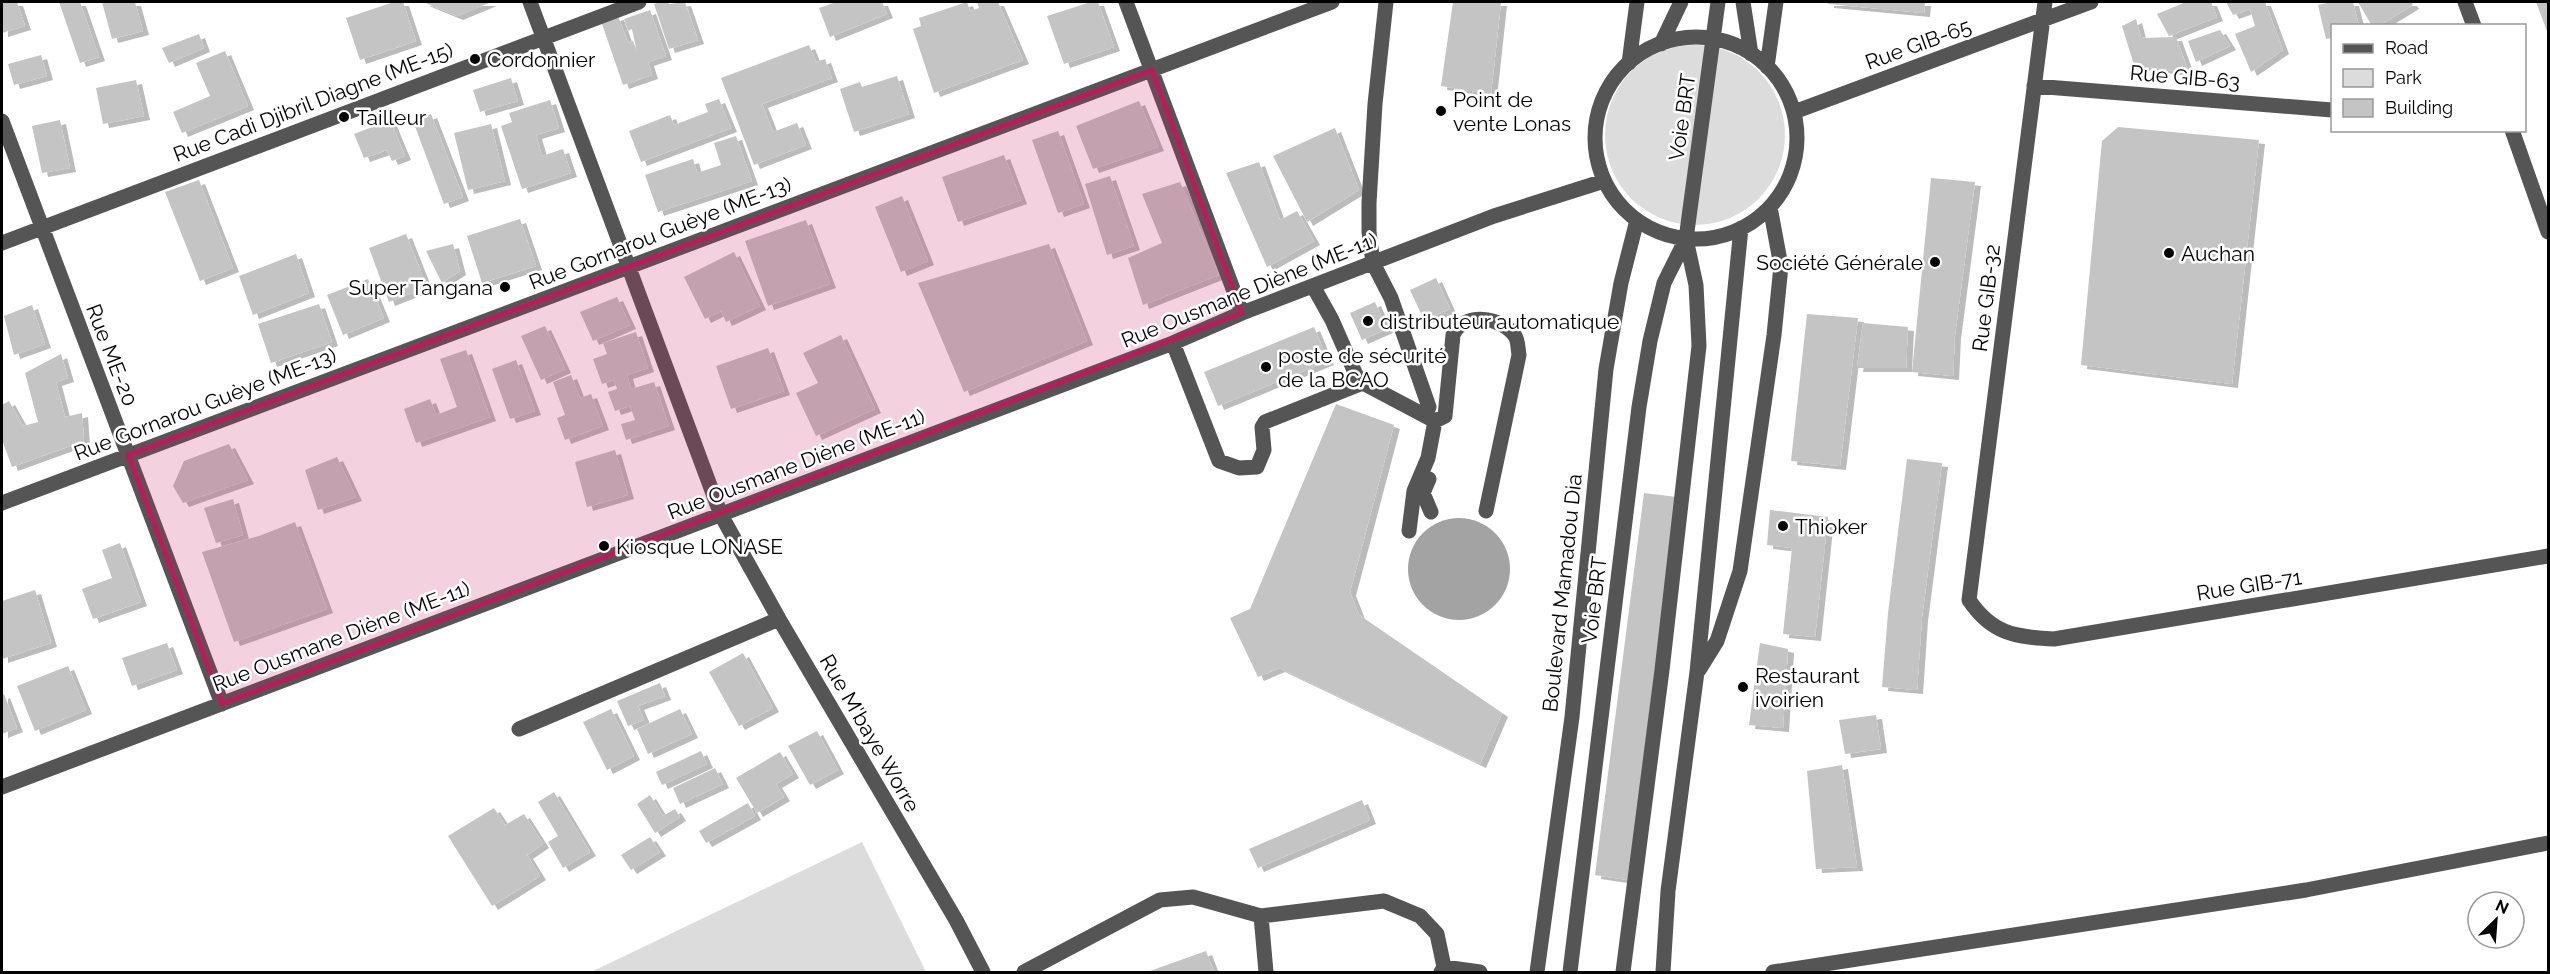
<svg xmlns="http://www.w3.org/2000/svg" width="2550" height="974" font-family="Raleway,sans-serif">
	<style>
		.green { fill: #dcdcdc }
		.water { fill: #a3a3a3 }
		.building { fill: #c4c4c4; filter: url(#shadow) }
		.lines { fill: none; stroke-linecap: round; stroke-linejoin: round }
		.minor { stroke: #555; stroke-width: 15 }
		.marked { fill: #c2185b; fill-opacity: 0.2; stroke: #c2185b; stroke-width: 4.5; stroke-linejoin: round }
		.poi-dot { fill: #000; stroke: #fff; stroke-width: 2 }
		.labels { text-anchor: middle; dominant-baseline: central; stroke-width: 5; stroke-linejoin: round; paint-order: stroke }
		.street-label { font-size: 21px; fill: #000; stroke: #fff }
		.poi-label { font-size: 21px; fill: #000; stroke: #fff; text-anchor: start }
	</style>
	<defs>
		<filter id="shadow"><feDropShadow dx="6" dy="4" stdDeviation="0" flood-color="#0004"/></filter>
	</defs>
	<rect width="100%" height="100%" fill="#fff"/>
	<path class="green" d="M1605 135a90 90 0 1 1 180 0a90 90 0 1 1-180 0Z
		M862,842L926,972H591Z"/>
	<path class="water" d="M1408 569a51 51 0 1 1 102 0a51 51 0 1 1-102 0Z"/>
	<path class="building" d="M2,2H17L25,26L2,33Z
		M59,2H80L99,57L80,63Z
		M102,2H135L143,31L112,39Z
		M394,2H403L416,41L360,60L346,18Z
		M423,2H491L457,16Z
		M660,2H668L669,4L685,2L698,40L669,49L654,4Z
		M836,2H882L887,14L830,37L819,8Z
		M967,2L970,11L979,8L977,2H998L1023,60L934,93L913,29L921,26L919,18Z
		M1091,2H1098L1114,47L1064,64L1047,16Z
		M1453,2H1501L1491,94L1441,86Z
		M1828,2H1925L1924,13L1828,4Z
		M2186,2H2211L2217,17L2169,36L2157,14Z
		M2226,2H2265L2283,50L2251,72L2235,34L2255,26L2250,9L2233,15Z
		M2332,2H2353L2359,26H2332V38L2326,39L2318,5Z
		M2358,2H2411L2413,5L2379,26H2372Z
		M2536,2H2548V34Z
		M650,10L666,56L648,62L652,75L623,85L601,21L618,16L628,43L633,41L637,52L632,29L628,31L624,19Z
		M2136,19L2141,38L2176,37L2189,73L2134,65L2122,26Z
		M2220,30L2230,46L2196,62L2188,41Z
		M199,34L204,48L169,63L162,48Z
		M809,45L816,62L825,59L832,78L762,104L773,132L797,123L806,145L754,165L721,78Z
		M225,51L248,106L182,133L173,112L210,96L196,63Z
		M41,55L47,76L14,85L8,64Z
		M897,76L909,114L854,132L840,89L860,82L862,87Z
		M511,78L518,101L480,112L473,90Z
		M136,80L144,116L103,124L96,88Z
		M719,99L731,128L641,162L629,131L670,115L674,125L708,112L705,104Z
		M550,100L559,128L536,135L542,156L563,149L571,173L522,189L501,126L512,122L509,113Z
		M1139,101L1158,147L1093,169L1076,126Z
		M431,114L463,197L444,204L413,121Z
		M60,120L70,168L42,173L32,126Z
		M390,120L405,156L392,161L387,150L364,158L354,134Z
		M491,124L505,181L468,190L454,133Z
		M2118,127L2259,140L2232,384L2081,365L2102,141Z
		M1335,128L1359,190L1307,222L1273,156Z
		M1058,131L1084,204L1058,213L1032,140Z
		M736,136L752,181L658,212L645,175L693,159L697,173L721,165L714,143Z
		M1004,155L1021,200L958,222L942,177Z
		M1259,162L1280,220L1297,211L1314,241L1267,267L1226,173Z
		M1110,176L1134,246L1107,255L1085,184Z
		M1931,178L1975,182L1955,335L1953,376L1912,372Z
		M199,180L233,268L200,281L165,192Z
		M1180,182L1219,275L1143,305L1128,258L1162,243L1142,194Z
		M902,196L928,261L901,272L875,207Z
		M520,219L536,266L482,283L467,236Z
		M806,220L830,284L768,306L745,241Z
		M406,234L427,287L389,302L369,248Z
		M453,244L460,271L442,283L426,251Z
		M1049,244L1087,341L964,392L918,283Z
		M734,252L760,306L726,322L721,311L705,319L684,277Z
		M296,254L309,293L253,315L239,276Z
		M1436,278L1450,309L1424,320L1410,290Z
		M368,279L384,318L343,335L327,295Z
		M617,297L630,325L593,341L580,312Z
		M1375,302L1387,329L1362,340L1350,313Z
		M319,304L332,342L271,363L258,324Z
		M32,305L45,344L14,355L4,316Z
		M1807,314L1858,318L1840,466L1791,461Z
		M1863,323L1908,327L1906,368H1857Z
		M545,326L565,369L541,380L521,336Z
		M1314,327L1328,361L1218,406L1204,372Z
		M636,332L648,368L627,375L631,389L654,382L669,426L626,440L621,424L635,420L630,406L615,411L608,392L617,389L614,380L602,384L593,359L607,354L603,343Z
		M841,335L875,409L816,436L796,393L818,383L803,353Z
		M768,348L784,391L731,409L716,366Z
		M466,350L490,417L416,443L404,409L430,399L436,415L457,407L440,359Z
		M61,354L68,378L56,382L65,417L82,413L84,441L12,467L2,440V405L9,401L23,426L38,422L25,373Z
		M516,360L535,411L510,419L492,369Z
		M571,375L580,398L591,394L603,426L565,440L557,418L565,415L553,382Z
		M1336,404L1394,425L1350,592L1359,615L1502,713L1480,764L1279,668L1258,677L1230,618L1250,609Z
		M229,444L248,480L183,503L173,486L184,461Z
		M615,450L628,495L587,507L575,462Z
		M337,457L356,497L318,510L305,470Z
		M1907,459L1942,463L1922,617L1917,690L1882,687L1888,613Z
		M1644,493L1677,497L1628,880L1595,875Z
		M233,499L243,535L216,543L204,508Z
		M1770,510L1828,517L1815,637L1783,634L1792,548L1767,545Z
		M295,522L327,609L234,642L202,552L259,536Z
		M120,543L141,602L93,619L82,589L112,578L102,550Z
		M35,590L51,643L2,659V601Z
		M167,643L177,670L132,686L122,658Z
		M1760,643L1788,649L1783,728L1749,725Z
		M743,653L773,708L739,726L709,672Z
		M68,666L86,710L35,731L17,686Z
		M660,683L665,696L638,706L644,720L628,726L617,701Z
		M4,694L17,728L2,734V695Z
		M611,709L634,756L607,770L583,722Z
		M680,709L692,734L648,754L637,729Z
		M1876,715L1881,749L1845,754L1839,720Z
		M817,731L838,770L810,785L788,746Z
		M701,751L707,764L662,785L656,772Z
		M780,752L793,774L776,784L784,797L757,813L736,778Z
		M1842,765L1857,867L1816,869L1807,771Z
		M715,768L723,784L680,804L673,788Z
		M554,792L590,852L563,868L548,842L558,836L538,802Z
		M650,795L663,816L675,809L680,817L655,833L637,804Z
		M1362,800L1370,820L1258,868L1249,849Z
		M748,803L755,816L706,843L699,831Z
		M494,808L505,825L524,814L543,844L527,855L540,876L492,906L448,836Z
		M650,837L660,852L631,870L621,855Z
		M1206,951L1214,972H1147Z"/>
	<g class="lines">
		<path class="minor" d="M530,2L721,515L779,619L956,920L983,972
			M1126,2L1242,313
			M1386,2L1375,104L1369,203V232L1373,263L1391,298L1429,407L1425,416
			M1743,2L1751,54
			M2045,2L1969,600C1992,634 2015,637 2054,639L2548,556
			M2465,2L2474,26
			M1595 138a101 101 0 1 1 202 0a101 101 0 1 1-202 0Z
			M1661,44L1681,2
			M1629,63L1637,2
			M1767,67L1776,2
			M2034,86L2332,110
			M1794,112L2091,2
			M2,121L222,704
			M2512,130L2548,232
			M2,243L639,2
			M1313,286L1332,320L1360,384
			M1173,343L1219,461L1239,468L1257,467L1264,450L1262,427L1265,422L1360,384H1365L1435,421L1428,458L1414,491L1409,531
			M1435,421L1445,416L1453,335C1463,312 1502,316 1515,336C1518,340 1518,349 1519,355L1486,511
			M1429,479L1423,493L1431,512
			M2,503L1332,2
			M1699,670L1717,641L1740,571L1774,335L1781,266L1770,207
			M519,729L779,619
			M2,787L1173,343L1242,313L1494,216L1604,181
			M1444,967L1480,972
			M1024,972L1160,900L1193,897L1261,916
			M1266,972L1261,916L1384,901L1420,916L1437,934L1444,967L1441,972
			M1537,972L1572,717L1606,369L1621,283L1637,220
			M1570,972L1639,407L1650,341L1664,283L1686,239L1718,2
			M1623,972L1662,670L1699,346L1696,285L1686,239
			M1663,972L1668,891L1697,672L1741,228
			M1773,972L2306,890L2548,843"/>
	</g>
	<path class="marked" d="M1152,70L1242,313L222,704L128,455Z"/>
	<g class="poi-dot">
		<circle cx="475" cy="59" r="6"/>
		<circle cx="1441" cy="111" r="6"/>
		<circle cx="344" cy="117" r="6"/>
		<circle cx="2169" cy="253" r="6"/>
		<circle cx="1935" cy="262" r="6"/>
		<circle cx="505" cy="287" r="6"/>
		<circle cx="1368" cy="321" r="6"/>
		<circle cx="1266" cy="367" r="6"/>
		<circle cx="1783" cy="526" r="6"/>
		<circle cx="604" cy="546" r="6"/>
		<circle cx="1743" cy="687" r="6"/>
	</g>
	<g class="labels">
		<g class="street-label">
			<text transform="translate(1918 44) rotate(-20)">Rue GIB-65</text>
			<text transform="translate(2185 77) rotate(5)">Rue GIB-63</text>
			<text transform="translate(313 102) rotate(-21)">Rue Cadi Djibril Diagne (ME-15)</text>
			<text transform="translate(1682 117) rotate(-82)">Voie BRT</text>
			<text transform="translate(660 233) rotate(-21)">Rue Gornarou Guèye (ME-13)</text>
			<text transform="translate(1249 290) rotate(-22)">Rue Ousmane Diène (ME-11)</text>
			<text transform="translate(1986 298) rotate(-83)">Rue GIB-32</text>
			<text transform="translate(112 355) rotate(69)">Rue ME-20</text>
			<text transform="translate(205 404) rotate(-21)">Rue Gornarou Guèye (ME-13)</text>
			<text transform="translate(796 464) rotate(-21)">Rue Ousmane Diène (ME-11)</text>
			<text transform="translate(2249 585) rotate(-9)">Rue GIB-71</text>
			<text transform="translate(1562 593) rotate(-84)">Boulevard Mamadou Dia</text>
			<text transform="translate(1594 600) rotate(-83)">Voie BRT</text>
			<text transform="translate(341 636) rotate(-21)">Rue Ousmane Diène (ME-11)</text>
			<text transform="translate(870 733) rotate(60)">Rue M'baye Worre</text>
		</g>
		<g class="poi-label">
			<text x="487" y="59">Cordonnier</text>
			<text x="1453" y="99">Point de<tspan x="1453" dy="24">vente Lonas</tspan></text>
			<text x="356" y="117">Tailleur</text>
			<text x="2181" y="253">Auchan</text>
			<text x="1923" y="262" text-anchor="end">Société Générale</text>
			<text x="493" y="287" text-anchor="end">Super Tangana</text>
			<text x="1380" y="321">distributeur automatique</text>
			<text x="1278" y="355">poste de sécurité<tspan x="1278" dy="24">de la BCAO</tspan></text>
			<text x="1795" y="526">Thioker</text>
			<text x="616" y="546">Kiosque LONASE</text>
			<text x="1755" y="675">Restaurant<tspan x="1755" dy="24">ivoirien</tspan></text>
		</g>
	</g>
	<rect width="2550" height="974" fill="none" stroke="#000000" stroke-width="6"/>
	<rect x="2331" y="24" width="195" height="108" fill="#ffffff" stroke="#999999" stroke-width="1.5"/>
	<rect x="2343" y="44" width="30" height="9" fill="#555555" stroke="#999999" stroke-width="1.5"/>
	<text x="2385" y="54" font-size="18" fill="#000000">Road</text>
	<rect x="2343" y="69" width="30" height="18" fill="#dcdcdc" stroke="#999999" stroke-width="1.5"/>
	<text x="2385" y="84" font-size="18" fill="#000000">Park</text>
	<rect x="2343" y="99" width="30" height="18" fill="#c4c4c4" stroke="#999999" stroke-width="1.5"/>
	<text x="2385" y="114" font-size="18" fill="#000000">Building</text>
	<g transform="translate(2496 920) rotate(25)"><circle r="28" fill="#ffffff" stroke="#999999" stroke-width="1.5"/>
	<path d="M0-4.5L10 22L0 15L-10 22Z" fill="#000000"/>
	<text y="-9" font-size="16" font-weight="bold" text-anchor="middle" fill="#000000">N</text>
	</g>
</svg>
